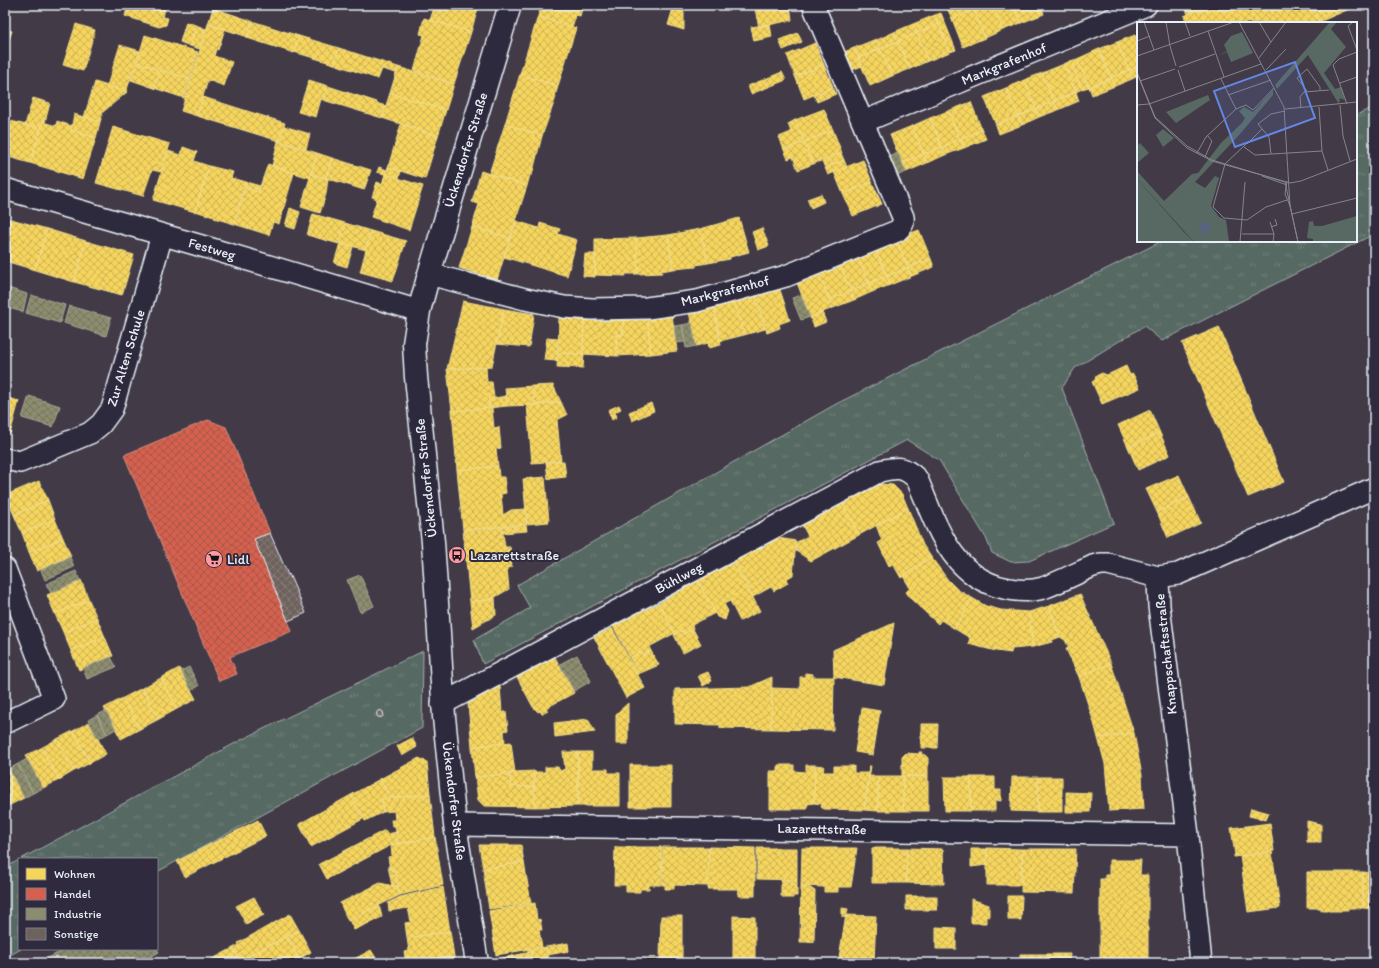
<svg xmlns="http://www.w3.org/2000/svg" width="1379" height="968" font-family="Itim,sans-serif">
	<style>
		.grass { fill: url(#grass-tufts); stroke: #a0adad }
		.homes { fill: url(#homes-cross-hatch); stroke: #f2dd8b }
		.shops { fill: url(#shops-cross-hatch); stroke: #db8c80 }
		.industry { fill: url(#industry-cross-hatch); stroke: #a8aa97 }
		.building { fill: url(#building-cross-hatch); stroke: #e8f1f8 }
		.lines { fill: none; stroke-linecap: round; stroke-linejoin: round }
		.street-casing { stroke: #e8f1f8; stroke-width: 24 }
		.secondary-casing { stroke: #e8f1f8; stroke-width: 25 }
		.street { stroke: #2f2a3d; stroke-width: 21 }
		.secondary { stroke: #2f2a3d; stroke-width: 22 }
		.labels { text-anchor: middle; dominant-baseline: central; stroke-width: 4; stroke-linejoin: round; paint-order: stroke }
		.street-label { font-size: 14px; fill: #e8f1f8; stroke: #2f2a3d }
		.poi-label { font-size: 14px; fill: #e8f1f8; stroke: #2f2a3d; text-anchor: start }
		.inset-road { fill: none; stroke: #84848e; stroke-width: 1 }
		.view { fill: #6487e3; fill-opacity: 0.15; stroke: #6487e3; stroke-width: 2 }
		.inset-edge { fill: none; stroke: #e8f1f8; stroke-width: 2 }
	</style>
	<defs>
		<pattern id="grass-tufts" width="24" height="20" patternUnits="userSpaceOnUse"><rect width="24" height="20" fill="#576962"/><path d="M3 7l-1-3M5 7V3M7 7l1-3M15 17l-1-3M17 17v-4M19 17l1-3" fill="none" stroke="#6f7f79"/></pattern>
		<pattern id="homes-cross-hatch" width="8" height="8" patternUnits="userSpaceOnUse"><rect width="8" height="8" fill="#f6d55c"/><path d="M0 0l8 8M0 8l8-8" fill="none" stroke="#cab258"/></pattern>
		<pattern id="shops-cross-hatch" width="8" height="8" patternUnits="userSpaceOnUse"><rect width="8" height="8" fill="#d6604d"/><path d="M0 0l8 8M0 8l8-8" fill="none" stroke="#a4584c"/></pattern>
		<pattern id="industry-cross-hatch" width="8" height="8" patternUnits="userSpaceOnUse"><rect width="8" height="8" fill="#8c8c6e"/><path d="M0 0l8 8M0 8l8-8" fill="none" stroke="#747461"/></pattern>
		<pattern id="building-cross-hatch" width="8" height="8" patternUnits="userSpaceOnUse"><rect width="8" height="8" fill="#6e625d"/><path d="M0 0l8 8M0 8l8-8" fill="none" stroke="#837975"/></pattern>
	</defs>
	<rect width="100%" height="100%" fill="#423b47"/>
	<filter id="ink" filterUnits="userSpaceOnUse"><feTurbulence type="fractalNoise" baseFrequency=".025" numOctaves="2"/><feDisplacementMap in="SourceGraphic" scale="8" xChannelSelector="R" yChannelSelector="G"/><feConvolveMatrix kernelMatrix="1 2 1 2 8 2 1 2 1" color-interpolation-filters="sRGB"/></filter>
	<g filter="url(#ink)">
		<path class="grass" d="M1374,107V234L1162,341L1144,326L1075,368L1062,388L1114,523L1029,561L1011,562L992,553L986,538L939,460L907,440L483,664L474,640L530,608L517,585L836,404L1162,241H1356V115Z
			M423,651L422,728L157,872V859H21L241,740Z
			M19,860V949H21L5,958V868Z"/>
		<path class="homes" d="M128,5H166L163,17L168,18L166,25L159,27L125,16Z
			M291,5H312L310,11Z
			M435,5H479L471,32L430,20Z
			M542,5H583L580,16L576,15L572,27L538,16Z
			M674,5L684,7V30L668,25Z
			M754,5H790L792,20L759,27Z
			M962,5H971L974,10L952,19L948,10Z
			M971,5H986L974,10Z
			M986,5H993L1003,30L985,38L974,10Z
			M993,5H1014L1021,23L1003,30Z
			M1014,5H1041L1044,14L1021,23Z
			M1184,5H1211L1188,14Z
			M1211,5H1249L1256,23H1187L1184,16Z
			M1249,5H1312L1319,22L1316,23H1277V22L1256,23Z
			M1312,5H1354V7L1319,22Z
			M1354,5H1366L1356,9Z
			M213,8L252,21L248,37L208,24Z
			M974,10L985,38L963,47L952,19Z
			M941,13L956,50L950,52L935,15Z
			M935,15L939,24L917,33L913,24Z
			M538,16L576,28L558,86L520,74Z
			M424,18L471,32L454,84L414,71L424,35L420,34Z
			M252,21L299,36L294,53L247,38Z
			M186,22L196,25L190,46L180,42Z
			M76,24L95,30L83,71L63,65Z
			M208,24L225,29L218,50L216,49L214,56L232,62L224,86L208,80L197,116L181,111Z
			M770,24L772,37L754,41L751,27Z
			M913,24L917,33L898,41L894,32Z
			M939,24L950,52L928,61L917,33Z
			M196,25L206,29L200,49L190,46Z
			M5,29L12,31L8,42L5,41Z
			M894,32L898,41L880,49L877,40Z
			M798,33L802,42L783,50L779,40Z
			M917,33L928,61L910,69L898,41Z
			M145,35L198,52L190,79L137,62Z
			M1135,35L1138,41V67L1129,70L1117,42Z
			M299,36L339,48L334,64L294,52Z
			M876,39L880,49L858,58L854,48Z
			M5,41L8,42L5,54Z
			M898,41L910,69L892,76L880,49Z
			M1117,42L1129,70L1111,78L1099,49Z
			M815,43L824,65L795,76L787,55Z
			M120,45L140,51L126,92L107,86Z
			M339,48L398,67L396,73L382,69L378,79L334,64Z
			M854,48L862,66L852,70L844,52Z
			M880,49L892,76L870,86L858,58Z
			M1099,49L1111,78L1089,87L1077,59Z
			M1077,59L1089,87L1082,89L1070,61Z
			M1070,61L1082,89L1076,92L1064,64Z
			M137,62L160,70L154,88L131,80Z
			M1064,64L1076,92L1054,101L1042,73Z
			M824,65L833,87L804,99L795,76Z
			M398,67L454,84L446,110L390,93Z
			M1138,67V76L1132,79L1129,70Z
			M160,70L190,79L184,98L154,88Z
			M1129,70L1132,79L1115,86L1111,78Z
			M782,72L786,80L751,94L748,86Z
			M1042,73L1054,101L1036,109L1024,80Z
			M520,74L558,86L555,97H556L542,136L505,124Z
			M1111,78L1115,86L1092,95L1089,87Z
			M309,80L328,86L323,100L321,99L316,117L298,112Z
			M1024,80L1036,109L1018,116L1006,88Z
			M95,82L127,92L103,112L100,122L84,117Z
			M328,86L377,102L376,103L386,106L382,118L323,100Z
			M833,87L836,94L817,102L814,95Z
			M1006,88L1018,116L996,125L984,97Z
			M1076,92L1079,101L1058,110L1054,101Z
			M390,93L446,110L438,136L382,118Z
			M203,97L285,123L279,141L197,116Z
			M33,98L50,103L45,122H43L41,129L25,125Z
			M1054,101L1058,110L1039,117L1036,109Z
			M971,102L982,130L960,139L948,111Z
			M824,109L833,130L804,142L795,120Z
			M1036,109L1039,117L1022,125L1018,116Z
			M948,111L960,139L942,147L930,118Z
			M74,114L100,122L96,138L71,130Z
			M1018,116L1022,125L999,134L996,125Z
			M930,118L942,147L924,154L912,126Z
			M795,120L804,142L784,150L779,137L791,132L788,124Z
			M11,121L41,129L30,163L5,156V142Z
			M57,121L72,126L71,130L96,138L83,179L30,163L43,122L56,126Z
			M401,124L438,136L425,179L388,167Z
			M505,124L542,136L532,175H530L527,186L489,174Z
			M284,126L310,134L306,149L279,141Z
			M912,126L924,154L902,163L890,135Z
			M113,127L170,144L161,172L152,170L143,196L96,183Z
			M833,130L842,153L813,164L804,142Z
			M982,130L986,139L964,148L960,139Z
			M960,139L964,148L945,155L942,147Z
			M278,141L317,153L310,178L272,166Z
			M804,142L813,164L798,170L793,157L788,159L784,150Z
			M183,147L197,152L194,161L209,166L195,212L153,200L168,151L181,155Z
			M942,147L945,155L927,163L924,154Z
			M317,153L332,158L326,178L311,174Z
			M841,153L844,160L825,168L822,161Z
			M924,154L927,163L906,172L902,163Z
			M332,158L371,170L364,190L326,178Z
			M844,160L847,167L828,175L825,168Z
			M863,160L872,182L843,194L834,172Z
			M268,164L294,173L279,224L273,222L269,235L234,224L245,188L258,192Z
			M209,166L233,172L231,178L246,182L234,224L214,218V216L207,214V216L205,215V214L195,211Z
			M379,167L387,170L388,167L401,171L399,178L377,172Z
			M481,171L527,186L510,238L472,227L479,204L472,202Z
			M311,174L328,179L326,194L320,213L301,207Z
			M385,174L423,186L409,230L371,217L377,199L372,197L377,182L382,184Z
			M246,182L260,186L258,192L245,188Z
			M872,182L882,204L853,216L843,194Z
			M821,194L824,202L811,208L807,199Z
			M290,208L300,212L295,229L285,226Z
			M313,214L345,223L339,244L307,235Z
			M5,217L10,219L5,237Z
			M739,218L749,252L730,257V259L708,263L700,229Z
			M11,219L47,229L35,270L5,261V239Z
			M516,221L539,228L540,223L560,229L558,234L577,240L567,276L504,257Z
			M345,223L371,231L366,250L340,243Z
			M472,227L510,238L497,280L459,268Z
			M762,228L769,246L758,250L752,232Z
			M47,229L86,241L74,282L35,270Z
			M700,229L708,263L696,265V267L673,269L668,235Z
			M919,230L931,259L908,268L896,239Z
			M371,231L406,241L393,281L360,272Z
			M668,235L673,269L661,271L662,273L638,274L636,238Z
			M636,238L638,274H625L626,276L595,275V239Z
			M896,239L908,268L887,276L875,248Z
			M86,241L134,255L122,295L74,282Z
			M340,243L353,247L347,267L334,263Z
			M875,248L887,276L869,283L857,255Z
			M585,254H595V277L583,276Z
			M857,255L869,283L851,291L839,263Z
			M931,259L934,267L912,276L908,268Z
			M839,263L851,291L829,300L818,271Z
			M908,268L912,276L890,285L887,276Z
			M818,271L833,308L810,317L796,280Z
			M887,276L890,285L872,292L869,283Z
			M869,283L872,292L854,300L851,291Z
			M779,287L790,320L779,324L780,328L767,333L755,295Z
			M851,291L854,300L833,308L829,300Z
			M755,295L765,329L744,335L734,301Z
			M463,301L504,309L492,366L447,369Z
			M734,301L744,335L720,341L714,306Z
			M714,306L721,345L709,348L708,343L696,346L689,312Z
			M504,309L534,314L529,347L496,344Z
			M822,312L826,322L814,327L810,317Z
			M672,315L677,351L651,354L647,316Z
			M647,316L651,354L617,356L616,335H623V319Z
			M559,317L583,318L584,317L583,354L558,353Z
			M584,317L594,319H623V335H616L617,356L583,354Z
			M1219,327L1284,482L1248,497L1182,343Z
			M547,338L558,339L557,361L544,360Z
			M558,353L584,354L583,368L557,367Z
			M1126,366L1130,375L1133,374L1140,388L1102,404L1092,382L1095,380L1096,376L1102,373L1107,375Z
			M486,367L487,382H492L494,398L489,399V408L452,411L447,369Z
			M1374,378V387L1371,379Z
			M553,385L561,402L535,405L533,386Z
			M533,386L535,405L507,406L505,388Z
			M506,396L507,406L489,408V399Z
			M5,397L19,401L10,434L5,433Z
			M561,402L567,415L557,420L561,461L532,463L527,405Z
			M651,403L654,411L632,421L629,412Z
			M619,405L621,409L615,412L617,417L612,420L608,410Z
			M492,408L494,428L499,427L501,448L496,449L498,466L457,470L452,411Z
			M1150,410L1160,433L1128,447L1118,425Z
			M1160,433L1170,455L1138,470L1128,447Z
			M564,461L566,477L548,479L546,462Z
			M498,466L499,477H504L506,493L501,494L503,515L511,510L526,509L527,524L463,530L457,470Z
			M1179,475L1189,497L1157,512L1146,489Z
			M545,477L549,522L527,524L523,479Z
			M39,481L48,500L14,515L6,495Z
			M881,484L893,485L902,494L908,508L859,535L842,503Z
			M1189,497L1201,523L1168,538L1157,512Z
			M48,500L55,519L22,533L14,515Z
			M842,503L859,535L811,561L796,551L797,542L808,536L802,525Z
			M908,508L923,545L931,557L901,578L893,564L889,566L878,543L882,541L876,525Z
			M55,519L63,538L29,552L22,533Z
			M526,524L527,531L514,532L513,526Z
			M513,526L514,532L503,533L502,527Z
			M502,527L505,547H510L512,567L507,568L509,589L490,600L470,602L463,530Z
			M63,538L71,556L37,571L29,552Z
			M778,538L796,541L793,575L786,579L788,583L774,591L771,587L753,597L734,561Z
			M931,557L948,580L958,590L972,598L955,629L941,620L938,624L911,599L906,592L910,588L903,576Z
			M734,562L760,611L740,621L730,601L724,604L728,611L725,620L717,617L698,581Z
			M81,580L89,600L55,614L47,595Z
			M698,581L715,613L692,625L693,629L684,634L683,630L674,635L675,633L659,603Z
			M1080,594L1111,663L1079,677L1066,649L1069,648L1065,640L1060,637L1049,606Z
			M495,597L496,615L473,628L470,602L490,600Z
			M972,598L986,606L1001,610L1029,612L1033,647L1012,649L1011,653L996,651L968,644L970,638L955,629Z
			M89,600L97,618L63,632L55,614Z
			M659,603L675,633L649,647L651,651L643,655L641,652L630,658L613,626Z
			M1049,606L1060,637L1052,640V642L1033,647L1029,612Z
			M97,618L105,637L71,651L63,632Z
			M894,623L884,685L834,677L833,650Z
			M612,628L645,688L626,698L594,637Z
			M693,629L701,644L683,653L674,635L683,630L684,634Z
			M105,637L113,656L79,670L71,651Z
			M651,651L659,665L638,674L630,658L641,652L643,655Z
			M555,657L574,693L546,708L548,711L542,714L540,711L538,712L533,707L517,677Z
			M1111,663L1134,733L1098,738L1094,723L1079,677Z
			M179,668L196,699L177,709L161,678Z
			M708,672L712,681L703,686L698,676Z
			M805,673L813,674V677H834L833,730L771,729L772,688L800,689V677H805Z
			M772,677L771,729L720,728V725L675,724V689L749,687Z
			M161,678L177,709L159,719L142,688Z
			M500,686L502,712H506L508,730L504,731L505,743L472,747L468,704Z
			M142,688L159,719L140,729L123,698Z
			M123,698L140,729L121,739L104,708Z
			M628,703V744H616V714Z
			M862,708L880,711L873,755L855,752Z
			M588,719L595,732L555,737L554,723Z
			M89,722L106,754L90,763L73,731Z
			M921,724H938L937,748H921Z
			M73,731L90,763L74,771L57,739Z
			M1134,733L1142,775L1144,809L1109,811L1105,764L1098,738Z
			M412,738L417,747L402,756L397,746Z
			M57,739L74,771L59,780L41,748Z
			M511,742L515,773L475,777L472,747Z
			M41,748L59,780L43,788L25,756Z
			M563,752H578V806L535,807L534,772H545V767H558L560,771L565,769Z
			M578,752H592V769H608V773H620V806H578Z
			M919,752H922L921,754L925,755L928,758V776H902V757L906,753L919,754Z
			M419,758L427,762L430,794L390,798L380,779Z
			M6,764L24,798L6,807L5,765Z
			M630,765H671V807H630Z
			M778,765H794V771L806,772V765H815L814,803L808,804L806,809H770V771H778Z
			M815,765L824,766L823,772H834V766H854V773H868L869,766H871L864,810L824,809L821,807L822,804L814,803Z
			M534,771V787L511,786L510,774L515,773V772Z
			M510,774L511,786L534,787L535,807L484,806L478,800L475,777Z
			M869,776H878V811L864,810Z
			M878,776H903V811H878Z
			M903,776H928V811H903Z
			M944,777H971V811H945Z
			M971,777H995V790H1001V801L995,800V811H971Z
			M1012,777H1038V812L1011,811Z
			M1038,777H1062V812H1038Z
			M380,779L390,798L382,799L383,812L365,821L351,795Z
			M1066,792L1091,793L1090,812H1066Z
			M430,794L435,837L398,844L395,826H392L391,820H395L394,811L383,812L382,799Z
			M351,795L363,819L311,847L299,824Z
			M1251,808L1269,813L1266,820L1249,816Z
			M258,820L266,836L185,877L177,861Z
			M1307,821L1321,824V842H1307Z
			M1270,823L1274,851L1234,857V855H1235L1231,828Z
			M385,830L388,834L396,832L398,844L391,845L327,879L319,864Z
			M435,837L443,885L400,895L395,870L392,871L390,869L388,857L392,856L391,845Z
			M479,845H521L524,862L483,869Z
			M615,847H662L661,885H649V889H640V892H626V885H614Z
			M663,847H709L708,886L674,885V889H665V885H662Z
			M709,847L755,848V896H738L739,889H708Z
			M757,848H797V880L757,879Z
			M802,848H857L851,887H838V892H824V887L801,886Z
			M872,848H907L906,883H872Z
			M907,848L943,849L944,884L906,883Z
			M987,848L1022,849V885H987Z
			M971,849H987V865L971,867Z
			M1022,849H1076L1074,893L1021,892Z
			M1272,852L1280,908L1248,912L1240,856Z
			M1109,860H1141L1140,875H1148V963H1100V879H1105V875H1109Z
			M524,862L531,903L489,909L483,869Z
			M388,866H389L392,871L395,870L398,887L392,886Z
			M1307,872H1363V908H1348V910H1341V911H1328V910H1321V908H1307Z
			M1363,872L1374,873V909L1363,908Z
			M781,880H797V896H793V898H783V896H781Z
			M380,883L398,887L400,895L348,921L340,903Z
			M801,886L809,887L815,891L814,942H800Z
			M443,887L450,931L407,938L405,923L411,922L408,908L389,911L388,903L400,897Z
			M906,896H937V910H906Z
			M1008,896H1022L1021,920H1008Z
			M254,897L264,915L246,924L236,906Z
			M971,899L989,905V917L986,916V923H971Z
			M535,903L537,920L540,919L542,930H539L542,947L496,955L489,911Z
			M379,905L382,917L354,930L349,920Z
			M842,908L848,909L846,918L842,917Z
			M290,914L299,930L240,961L233,948L239,945L238,943Z
			M846,915L876,916L874,963H838Z
			M661,916H682V960H660Z
			M733,916L755,917V960H733Z
			M936,927L956,928V949H936Z
			M299,930L311,952L299,959L287,936Z
			M450,931L455,963H406L404,952L409,951L407,938Z
			M287,936L299,959L291,963H264L258,951Z
			M568,943L569,951L548,955L546,947Z
			M546,947L548,960L541,961L542,963H532L531,952L528,953V950Z
			M233,948L240,961L236,963H208L207,962Z
			M371,950L379,963H347Z
			M258,951L262,959L254,963H236Z
			M531,952L532,963H497V959Z
			M1020,954H1030V963H1020Z
			M1030,954H1040V963H1030Z
			M1040,954H1049V963H1040Z
			M1049,954H1059L1058,963H1049Z
			M1059,954H1070L1069,963H1058Z
			M262,959L264,963H254Z
			M396,959L398,963H389Z
			M614,959L667,960V963H614Z
			M1084,960H1100V963H1084Z
			M771,961L790,962V963H771Z"/>
		<path class="shops" d="M208,420L226,427L270,533L254,539L292,631L230,657L237,674L219,681L124,455Z"/>
		<path class="industry" d="M898,153L906,172L896,176L888,157Z
			M5,287L27,294L23,312L5,307Z
			M31,295L65,305L60,323L26,313Z
			M801,295L810,317L801,320L792,298Z
			M69,306L111,318L106,336L64,323Z
			M692,323L696,346L686,348L682,325Z
			M682,325L685,342L676,343L674,326Z
			M29,396L60,406L53,427L22,418Z
			M70,557L74,567L45,580L41,570Z
			M76,571L80,581L51,593L46,584Z
			M360,575L374,606L360,612L347,580Z
			M577,655L591,681L574,691L560,664Z
			M111,657L116,667L87,679L83,668Z
			M189,667L199,686L191,690L181,671Z
			M106,711L116,729L107,734L97,715Z
			M97,715L107,734L98,739L88,720Z
			M27,759L43,788L33,793L18,764Z
			M18,764L33,793L24,798L9,769Z
			M65,949H157L159,952L140,963H39Z"/>
		<path class="building" d="M270,533L288,575L289,574L306,613L288,621L254,539Z
			M376.5 714a3.5 3.5 0 1 1 7 0a3.5 3.5 0 1 1-7 0Z"/>
		<g class="lines">
			<defs>
				<path id="street" d="M863,122L1146,5
					M5,189L212,249L419,311
					M429,274L525,299L564,307L592,309L647,308L697,301L786,276L897,231C902,227 904,223 903,217L813,5
					M5,459L20,462L90,433L101,424L112,409L162,235
					M5,569L54,699L5,723
					M442,704L880,471C897,467 904,466 917,479C936,523 950,576 1004,588C1017,591 1030,592 1043,588C1060,582 1077,573 1093,566L1101,564H1108L1158,577
					M455,825L1188,835
					M1201,963L1188,835L1159,606L1158,577L1178,574L1374,488"/>
				<path id="secondary" d="M477,963L455,825L444,717L439,633L433,542L416,377L414,344L419,311L429,274L510,5"/>
			</defs>
			<use href="#street" class="street-casing"/>
			<use href="#secondary" class="secondary-casing"/>
			<use href="#street" class="street"/>
			<use href="#secondary" class="secondary"/>
		</g>
	</g>
	<defs>
		<symbol id="bus-disc" viewBox="-11 -11 22 22"><circle r="9.5" fill="#ff9aa2" stroke="#2f2a3d"/><path d="M-5-6H5V4H4V6H2V4H-2V6H-4V4H-5ZM-3.5-4V0h7V-4ZM-3.5 1.2v1.5H-2V1.2ZM2 1.2v1.5H3.5V1.2Z" fill="#111"/></symbol>
		<symbol id="supermarket-disc" viewBox="-11 -11 22 22"><circle r="9.5" fill="#ff9aa2" stroke="#2f2a3d"/><path d="M-6-5.5h2.5l.6 2H6L4.5 2H-2.5L-4.4-4H-6ZM-1.5 3.2a1.3 1.3 0 1 0 .1 0ZM3 3.2a1.3 1.3 0 1 0 .1 0Z" fill="#111"/></symbol>
	</defs>
	<g fill-rule="evenodd">
		<use href="#bus-disc" x="447" y="545" width="20" height="20"/>
		<use href="#supermarket-disc" x="204" y="549" width="20" height="20"/>
	</g>
	<g class="labels">
		<g class="street-label">
			<text transform="translate(1004 64) rotate(-22)">Markgrafenhof</text>
			<text transform="translate(466 150) rotate(-73)">Ückendorfer Straße</text>
			<text transform="translate(212 249) rotate(16)">Festweg</text>
			<text transform="translate(725 291) rotate(-14)">Markgrafenhof</text>
			<text transform="translate(126 358) rotate(-73)">Zur Alten Schule</text>
			<text transform="translate(426 478) rotate(-96)">Ückendorfer Straße</text>
			<text transform="translate(679 578) rotate(-28)">Bühlweg</text>
			<text transform="translate(1166 654) rotate(-96)">Knappschaftsstraße</text>
			<text transform="translate(454 801) rotate(83)">Ückendorfer Straße</text>
			<text transform="translate(822 829) rotate(1)">Lazarettstraße</text>
		</g>
		<g class="poi-label">
			<text x="470" y="555">Lazarettstraße</text>
			<text x="227" y="559">Lidl</text>
		</g>
	</g>
	<g transform="translate(1137 22)">
		<rect width="220" height="220" fill="#423b47"/>
		<path d="M193,0H200L194,7L209,25L187,51L198,67L204,65L208,78L203,76L202,82L171,33L140,67L138,63ZM105,10L116,31L94,40L90,30L82,33L90,29L87,23L94,14ZM136,68V73L103,112L58,160L68,166L78,154L82,156L74,184L82,195L89,198L92,220H57L0,157V149L27,179L55,152L61,151L84,121L105,101L108,96L102,89L107,85L116,90ZM26,107L37,116L26,125L19,113ZM220,194V220H176V217L170,216L172,200L176,199L177,204H185Z" fill="#576962"/>
		<path d="M71,73L73,78L39,101L29,90ZM0,157L46,209L57,220H0Z" fill="#576962"/>
		<path d="M3,121L12,131L0,141V124Z" fill="#576962"/>
		<path d="M62.5 206a5.5 5.5 0 1 1 11 0a5.5 5.5 0 1 1-11 0Z" fill="#566480"/>
		<path class="inset-road" d="M7,0L17,28M29,0L33,24L39,44M48,0L53,14M102,0L147,85L153,184L161,220M122,0L134,20M216,0L211,4L220,28M71,9L87,55M0,19L13,14M0,34L97,0M122,36L149,0M42,45L78,32M41,48L48,69M129,48L149,27M0,50L18,95L50,124L75,138L148,160L161,220M0,51L18,96L50,126L75,139L153,161M3,59L38,47M203,61L220,55M170,69L160,56L170,47L183,65V68M91,73L134,58M210,82L196,43L202,37L220,30M0,83L12,82L124,42M203,83L206,114L213,139M182,85L185,129L191,148M164,86L163,75L167,70L192,68M99,87L109,83L116,88L137,66M148,87L220,80M109,122L88,142L76,185L87,196L110,198L129,185L150,178M110,122L125,107M107,125L118,133L185,129M60,131L69,115L99,87L84,57M134,132L132,115L121,102L134,92L148,89M68,135L75,119L70,113M125,154L150,163M150,159L148,172L153,184M153,161L164,159L220,137M155,192L220,176M133,200L137,212M134,205L140,203L138,197M105,212H137L136,220M103,220L108,160"/>
		<path class="view" d="M158,40L178,96L98,125L77,69Z"/>
		<rect width="220" height="220" class="inset-edge"/>
	</g>
	<rect width="1379" height="968" fill="none" stroke="#2f2a3d" stroke-width="20"/>
	<rect x="10" y="10" width="1359" height="948" fill="none" stroke="#e8f1f8" stroke-width="1.5" filter="url(#ink)"/>
	<rect x="18" y="858" width="140" height="92" fill="#2f2a3d" stroke="#797a88"/>
	<rect x="26" y="868" width="20" height="12" fill="#f6d55c" stroke="#797a88"/>
	<text x="54" y="878" font-size="12" fill="#e8f1f8">Wohnen</text>
	<rect x="26" y="888" width="20" height="12" fill="#d6604d" stroke="#797a88"/>
	<text x="54" y="898" font-size="12" fill="#e8f1f8">Handel</text>
	<rect x="26" y="908" width="20" height="12" fill="#8c8c6e" stroke="#797a88"/>
	<text x="54" y="918" font-size="12" fill="#e8f1f8">Industrie</text>
	<rect x="26" y="928" width="20" height="12" fill="#6e625d" stroke="#797a88"/>
	<text x="54" y="938" font-size="12" fill="#e8f1f8">Sonstige</text>
</svg>
